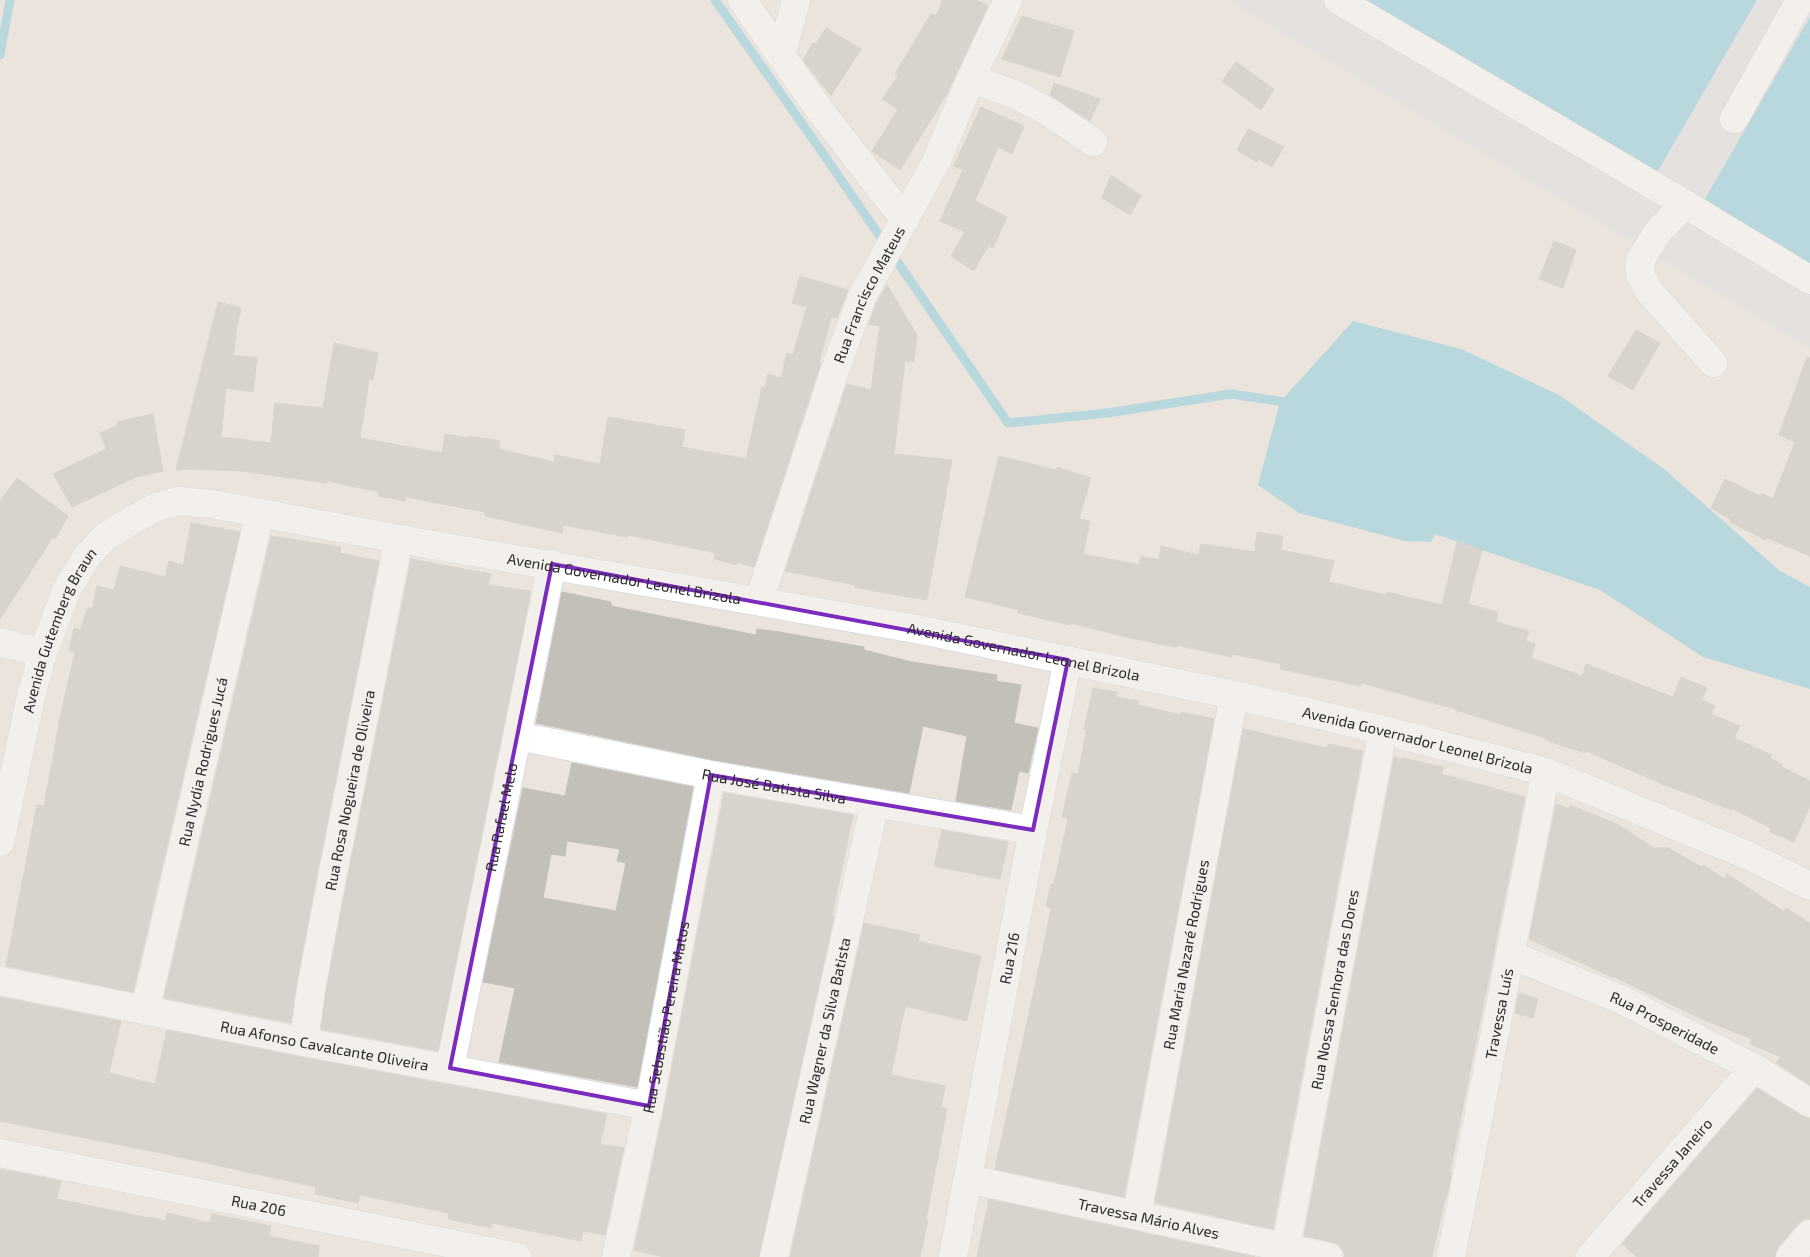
<svg xmlns="http://www.w3.org/2000/svg" width="1810" height="1257" font-family="'Exo 2',sans-serif">
	<style>
		.industrial { fill: #dedde3 }
		.water { fill: #7cc9e1 }
		.lines { fill: none; stroke-linecap: round; stroke-linejoin: round }
		.stream { stroke: #7cc9e1; stroke-width: 9 }
		.building { fill: #c3bfb9; stroke: #c5c0b7; fill-rule: evenodd }
		.minor-casing { stroke: #cccfda; stroke-width: 29 }
		.minor { stroke: #fff; stroke-width: 28 }
		.marked { fill: none; stroke: #7b2cbf; stroke-width: 4; stroke-linejoin: round }
		.labels { text-anchor: middle; dominant-baseline: central; stroke-width: 4.5; stroke-linejoin: round; paint-order: stroke }
		.street-label { font-size: 15px; fill: #2a2a2a; stroke: #fff }
	</style>
	<rect width="100%" height="100%" fill="#eae4dd"/>
	<path class="industrial" d="M1228,0H1810V348Z"/>
	<path class="water" d="M1344,0H1757L1652,181Z
		M1810,17V277L1698,211Z
		M1353,321L1461,349L1559,395L1664,469L1780,571L1810,587V689L1703,657L1600,590L1435,534L1431,542L1405,541L1299,513L1258,485L1280,402Z"/>
	<g class="lines">
		<path class="stream" d="M715,0L822,152L1008,423L1107,413L1231,394L1291,403
			M0,55L10,0"/>
	</g>
	<path class="building" d="M943,0H976L988,6L948,92L900,170L872,151L898,109L882,99L898,76L895,74L931,14L936,16Z
		M1022,16L1074,31L1060,77L1002,59Z
		M826,28L861,49L831,96L803,60L813,43L816,44Z
		M1236,62L1274,89L1261,110L1222,81Z
		M1054,83L1100,99L1090,121L1050,95Z
		M981,107L1024,126L1012,154L998,147L975,201L1007,217L993,248L988,246L974,271L951,256L965,232L940,221L963,170L954,166Z
		M1248,129L1284,147L1272,167L1258,159L1257,162L1237,150Z
		M1111,175L1141,196L1130,215L1102,198Z
		M1554,241L1576,250L1563,288L1539,279Z
		M800,276L848,290L837,318L831,317L819,363H821L754,567L737,562L736,565L714,559L716,553L628,535L627,537L563,525L562,533L485,516V512L458,507L405,497V501L378,496L379,492L327,481V483L241,471L193,469L176,470L218,302L241,308L235,337H236L233,355L257,358L253,392L226,388L221,437L271,443L275,403L323,408L334,343L378,353L373,380L369,379L360,438L442,453L445,434L469,438V436L500,441L499,449L554,462L555,455L600,464L608,417L685,430L682,447L746,459L762,387L765,388L768,374L781,378L787,353L793,355L807,307L792,303Z
		M887,285L917,335L914,362L905,361L894,454L952,460L927,600L885,593L855,587V585L785,571L847,384L871,390L880,326L869,324L876,304Z
		M1636,330L1660,343L1633,390L1608,376Z
		M1807,357L1810,358V556L1767,538L1766,540L1730,522L1732,520L1711,508L1725,479L1760,496L1761,493L1773,499L1795,442L1779,435Z
		M153,414L163,471L136,477L72,507L53,474L106,449L100,433L118,425L117,422Z
		M999,456L1056,470L1057,467L1091,478L1079,519L1090,521L1083,554L1139,565L1141,556L1159,560L1161,546L1198,555L1201,544L1255,552L1257,532L1283,536L1281,550L1334,561L1329,582L1386,595L1387,592L1442,605L1457,542L1482,550L1468,604L1498,612L1496,622L1529,631L1526,641L1535,644L1531,658L1582,676L1586,664L1673,697L1681,677L1707,688L1702,700L1715,706L1711,714L1740,726L1734,738L1772,755L1770,758L1783,765L1782,767L1810,781V806L1794,842L1770,832L1771,828L1731,808V810L1665,785L1586,751L1585,753L1545,740L1546,738L1455,710V709L1362,683L1361,686L1280,669L1281,664L1232,654V657L1177,645L1176,647L1130,638L1071,623L1070,625L1018,613L1019,610L965,597Z
		M17,478L68,516L55,539L53,537L0,619V501Z
		M191,523L240,532L133,992L6,966L37,805L44,806L60,718L75,652L69,651L74,628L80,630L88,607L92,609L97,586L114,590L120,566L165,577L169,561L183,565Z
		M271,536L341,547L340,553L379,561L315,885L296,986L291,1023L164,998Z
		M411,559L491,574L488,585L531,591L438,1051L321,1029L326,991L345,891Z
		M562,592L611,602V606L756,635L757,629L779,632L864,647V650L912,662L997,675L996,681L1021,685L1014,723L1038,728L1028,773L1019,771L1011,810L956,801L967,736L923,726L909,793L714,760L536,723Z
		M1093,688L1117,692L1116,697L1138,701V705L1181,715V712L1214,719L1124,1197L995,1169L1047,930L1051,908L1046,906L1051,884H1054L1068,819L1062,817L1072,773L1078,774L1087,729H1084Z
		M1243,729L1327,748L1328,744L1363,751L1273,1229L1155,1203Z
		M1394,757L1403,759V758L1443,767L1442,774L1525,797L1450,1172L1452,1173L1446,1199H1445L1432,1257H1344V1252L1339,1245L1332,1242L1304,1236Z
		M572,763L693,787L637,1087L499,1062L515,988L483,982L523,788L565,796ZM567,841L620,849L617,861L626,863L616,911L543,898L551,854L565,856Z
		M724,793L853,815L832,916L834,917L759,1257H664L634,1250L664,1109Z
		M1556,804L1569,809L1570,805L1619,825L1654,848H1668L1702,867L1704,865L1724,879L1727,874L1783,911L1786,908L1810,923V1085L1776,1063L1781,1057L1750,1044L1752,1039L1706,1021L1614,977V978L1529,939Z
		M942,830L1008,842L1000,879L934,866Z
		M864,923L920,935L918,941L981,956L967,1021L905,1006L891,1075L945,1086L941,1107L947,1109L926,1220H928L920,1257H790Z
		M1519,993L1538,999L1533,1018L1515,1013Z
		M0,997L121,1021L109,1073L155,1084L167,1030L301,1057L607,1114L600,1144L624,1148L605,1235L583,1231L581,1241L492,1223L491,1228L448,1219L449,1213L360,1195L358,1203L315,1194L316,1187L161,1153L0,1121Z
		M1757,1088L1802,1116L1810,1119V1219H1804L1798,1224L1778,1247L1775,1257H1637L1622,1244Z
		M0,1169L61,1181L57,1199L149,1218V1217L166,1221L167,1213L210,1223L212,1214L271,1226L269,1236L319,1246L318,1257H0Z
		M989,1199L1255,1257H977Z"/>
	<g class="lines">
		<defs>
			<g id="minor">
				<path d="M742,0L818,108L905,220"/>
				<path d="M1338,0L1685,204L1810,280"/>
				<path d="M781,55L796,0"/>
				<path d="M971,78L1017,95L1047,111L1093,142"/>
				<path d="M1734,119L1800,0"/>
				<path d="M1685,204L1657,233L1640,261V274L1649,291L1713,363"/>
				<path id="s1" d="M759,601L836,367L862,297L936,162L971,78L1008,0"/>
				<path d="M0,642L43,653"/>
				<path id="s2" d="M518,736L711,775L1033,830"/>
				<path id="s3" d="M0,842L31,696L43,653L67,589L88,555L105,537L134,519L157,507L178,501L212,504L399,539L921,630L1234,695L1383,730L1546,772L1749,856L1810,886"/>
				<path id="s4" d="M1511,955L1620,999L1754,1068L1810,1103"/>
				<path id="s5" d="M0,981L304,1042L649,1106"/>
				<path id="s6" d="M145,1011L260,513"/>
				<path id="s7" d="M304,1042L311,989L330,888L399,539"/>
				<path id="s8" d="M450,1068L552,564"/>
				<path id="s9" d="M0,1153L517,1257"/>
				<path id="s10" d="M968,1179L1329,1257"/>
				<path id="s11" d="M1137,1214L1234,695"/>
				<path id="s12" d="M1286,1247L1383,730"/>
				<path id="s13" d="M616,1257L649,1106L711,775"/>
				<path id="s14" d="M774,1257L875,803"/>
				<path id="s15" d="M953,1257L1033,830L1068,660"/>
				<path id="s16" d="M1451,1257L1546,772"/>
				<path id="s17" d="M1590,1257L1754,1068"/>
				<path d="M1790,1257L1810,1234"/>
			</g>
		</defs>
		<use href="#minor" class="minor-casing"/>
		<use href="#minor" class="minor"/>
	</g>
	<path d="M0 0H1810V1257H0ZM552,564L1068,660L1033,830L711,775L649,1106L450,1068Z" fill="#eae4dd" fill-opacity=".55" fill-rule="evenodd"/>
	<path class="marked" d="M552,564L1068,660L1033,830L711,775L649,1106L450,1068Z"/>
	<g class="labels">
		<g class="street-label">
			<text stroke="none"><textPath href="#s1" startOffset="326">Rua Francisco Mateus</textPath></text>
			<text stroke="none"><textPath href="#s3" startOffset="862">Avenida Governador Leonel Brizola</textPath></text>
			<text stroke="none"><textPath href="#s3" startOffset="221">Avenida Gutemberg Braun</textPath></text>
			<text stroke="none"><textPath href="#s3" startOffset="1268">Avenida Governador Leonel Brizola</textPath></text>
			<text stroke="none"><textPath href="#s3" startOffset="1672">Avenida Governador Leonel Brizola</textPath></text>
			<text stroke="none"><textPath href="#s6" startOffset="256">Rua Nydia Rodrigues Jucá</textPath></text>
			<text stroke="none"><textPath href="#s2" startOffset="261">Rua José Batista Silva</textPath></text>
			<text stroke="none"><textPath href="#s7" startOffset="256">Rua Rosa Nogueira de Oliveira</textPath></text>
			<text stroke="none"><textPath href="#s8" startOffset="256">Rua Rafael Melo</textPath></text>
			<text stroke="none"><textPath href="#s11" startOffset="264">Rua Maria Nazaré Rodrigues</textPath></text>
			<text stroke="none"><textPath href="#s15" startOffset="304">Rua 216</textPath></text>
			<text stroke="none"><textPath href="#s12" startOffset="262">Rua Nossa Senhora das Dores</textPath></text>
			<text stroke="none"><textPath href="#s16" startOffset="248">Travessa Luís</textPath></text>
			<text stroke="none"><textPath href="#s13" startOffset="245">Rua Sebastião Pereira Matos</textPath></text>
			<text stroke="none"><textPath href="#s4" startOffset="168">Rua Prosperidade</textPath></text>
			<text stroke="none"><textPath href="#s14" startOffset="232">Rua Wagner da Silva Batista</textPath></text>
			<text stroke="none"><textPath href="#s5" startOffset="331">Rua Afonso Cavalcante Oliveira</textPath></text>
			<text stroke="none"><textPath href="#s17" startOffset="125">Travessa Janeiro</textPath></text>
			<text stroke="none"><textPath href="#s9" startOffset="264">Rua 206</textPath></text>
			<text stroke="none"><textPath href="#s10" startOffset="185">Travessa Mário Alves</textPath></text>
		</g>
	</g>
</svg>
